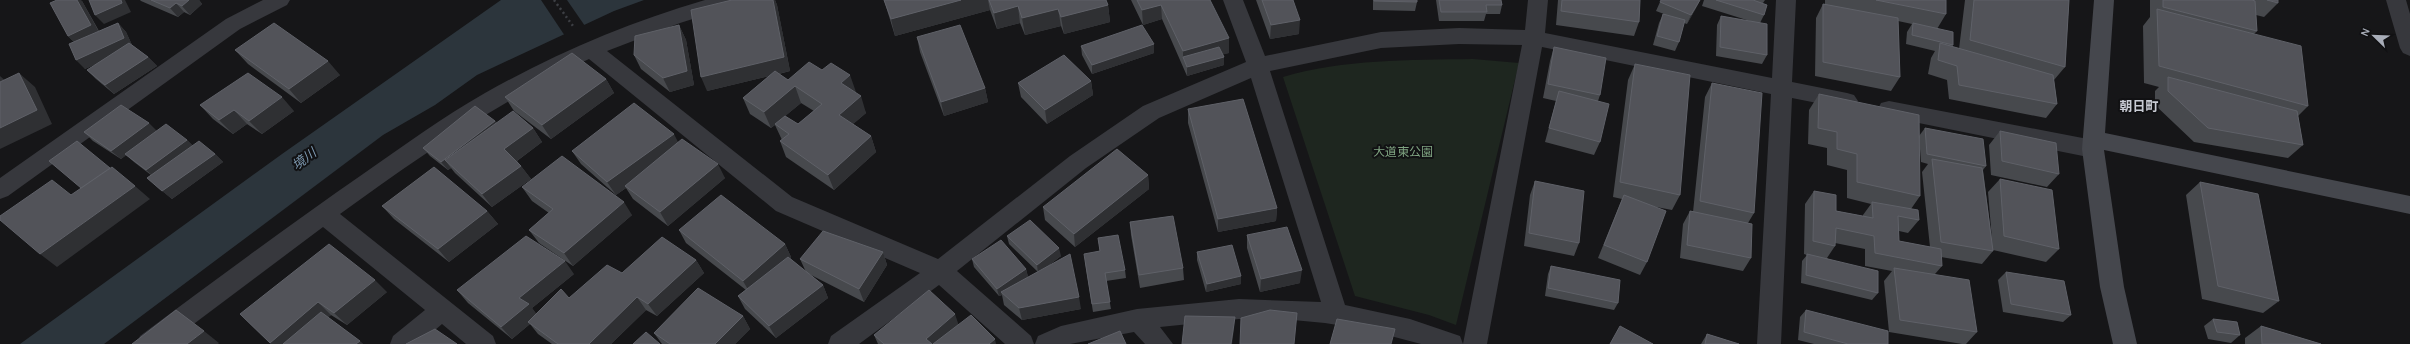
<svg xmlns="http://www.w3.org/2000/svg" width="2410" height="344" font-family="Karla,'Noto Sans JP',sans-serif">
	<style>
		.green { fill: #1e261f }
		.water { fill: #2c353c }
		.pier { fill: #161618 }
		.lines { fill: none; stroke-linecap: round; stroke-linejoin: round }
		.path { stroke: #3d3f44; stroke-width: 2.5; stroke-dasharray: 2 3; stroke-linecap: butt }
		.street { fill: #37383d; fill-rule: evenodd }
		.secondary { fill: #45474d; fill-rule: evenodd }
		.wall { fill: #47494d; fill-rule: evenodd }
		.shaded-wall { fill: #2f3033 }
		.building { fill: #525359; stroke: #5f6168 }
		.labels { text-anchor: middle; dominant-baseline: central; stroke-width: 4; stroke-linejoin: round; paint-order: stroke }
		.park-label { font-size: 12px; fill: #7fa381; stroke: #111113 }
		.neighbourhood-label { font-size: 13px; font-weight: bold; fill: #c9ccd4; stroke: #111113 }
		.water-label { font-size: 13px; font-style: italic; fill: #7f9bb3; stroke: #111113 }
	</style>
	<rect width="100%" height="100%" fill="#161618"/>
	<path class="green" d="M1473,59L1519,63L1456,325L1429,315L1355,296L1283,77C1344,59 1409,60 1473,59Z"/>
	<path class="water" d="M501,0H644L614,11L477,75L435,105L383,135L104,344H20L282,154Z"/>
	<path class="pier" d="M541,0H567L585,26L565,36Z"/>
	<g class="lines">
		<path class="path" d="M554,0L573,26"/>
		<path class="street" d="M263,0H290L287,5L240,29L8,196L0,199V178L226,19Z
			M705,0H740L737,5L680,23L607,51L792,197L938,259L1070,156L1143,106L1246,62L1223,0H1243L1265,56L1381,32L1459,28L1525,30L1528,0H1548L1545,33L1772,78L1776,0H1796L1792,82L1847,93L1854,95L1858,101L1854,107L1847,109L1792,98L1781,344H1757L1771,94L1542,47L1487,344H1421L1368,330L1325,323L1282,319H1239L1160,327L1173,344H1145L1134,332L1070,344H1035L1038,336L1061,326L1137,309L1239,299L1321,302L1251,78L1159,118L1086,168L957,271L1031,336L1034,344H1005L939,285L859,344H828L831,336L920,273L776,211L589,59C499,101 420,156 340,214L493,336L496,344H466L442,324L419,344H390L393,336L425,310L323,227L167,344H137L140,336C214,281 288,226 363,174C403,146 443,117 485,93C554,54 629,22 705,0ZM1459,44L1522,45L1463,344L1460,336L1410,319L1345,305L1270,71L1381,48Z
			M2386,0H2406L2410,14V56L2403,53L2400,48Z
			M1889,101L2093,140L2101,143L2104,149L2101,155L2093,158L1889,117L1881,115L1878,109L1881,103Z"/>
		<path class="secondary" d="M2094,0H2114L2105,133L2410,196V214L2104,150L2124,287L2137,344H2113L2100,287L2082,149Z"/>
	</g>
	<path class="wall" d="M140,0H199L202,4L190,15L184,12L178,17L141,1Z
		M732,0H775L777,5L790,71L779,74L788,80L856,92H855L866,113L853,124L871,136L876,152L834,190L786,157L780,141L782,140L775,125L771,128L750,114L743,98L769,76L707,91ZM801,103L814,111L798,124L785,116Z
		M884,0H1106L1108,5L1110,22L1064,34L1061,26L1025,35L1020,23L997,29L990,10L895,36Z
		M1131,0H1210L1229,53L1223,54L1224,57V65L1187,76L1162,19L1143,25Z
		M1256,0H1293L1299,34L1270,39Z
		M1373,0H1417V2L1415,11L1373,10Z
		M1436,0H1501L1502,5L1500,14H1486L1484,21H1439Z
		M1558,0H1640L1639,22L1634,36L1556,25Z
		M1700,0L1696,8L1687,24L1684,23L1679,42L1675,51L1653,45L1659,23L1663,14H1664L1656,11L1660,2Z
		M1704,0H1765L1763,3L1764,15L1760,23L1767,55L1762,64L1716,56L1717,25L1721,16L1753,22L1702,6Z
		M1825,0H1946V14L1937,29L1953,45L1952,47L1959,49L1965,0H2069L2065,67L2054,80L2057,104L2046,118L1949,99L1947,80L1928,74L1931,58L1935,51L1906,44L1907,32L1912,24L1898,21L1900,77L1891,91L1815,76L1816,18L1823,4H1825Z
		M2150,0H2278V3L2264,17L2256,15L2257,31L2254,34L2308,106L2298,116L2303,145L2288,158L2194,142L2155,105V91L2159,87L2144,83L2143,26L2150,17Z
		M82,1L99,31L118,23L126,32L132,45L148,57L157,66L114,94L96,79L87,70L100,62L85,69L74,42L68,36Z
		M679,25L686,40L694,85L670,92L641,69L634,55Z
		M917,37L985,88L988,102L944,116L920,52Z
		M1154,44V53L1092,74L1082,55L1081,46Z
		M1554,47L1600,95L1598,101L1600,142L1594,155L1545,142L1556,101L1543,98L1550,61Z
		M235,50L340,75L301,103L248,64Z
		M1635,64L1680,195L1672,210L1651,206L1647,262L1640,275L1598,258L1622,199L1613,197L1628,80Z
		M606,79L614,93L551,139L514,111L505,97Z
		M1091,81L1093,95L1047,124L1021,97L1018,83Z
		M1712,83L1754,213L1748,223L1751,258L1743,271L1680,258L1683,224L1690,211L1693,212L1705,97Z
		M1819,94L1920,196L1911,209L1919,220L1908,233L1899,231V241L1930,247L1922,172L1928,164L1921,162L1919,136L1925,128L1986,166L1983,170L1992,240L1988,192L2000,179L2059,249L2046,262L1993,250V251L1982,264L1941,257L1942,266L1935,274L1977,332L1966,344H1962L1889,332L1884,281L1892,271L1865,266V249L1835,243V246L1827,258L1878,293L1872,300L1801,283L1802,261L1807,255L1804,254L1805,204L1814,191L1836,211L1863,216V215L1871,204L1847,198V170L1827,165V148L1808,144L1809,110Z
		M200,105L294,111L262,134L247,124L233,134L213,119Z
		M1188,109L1277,208L1276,221L1218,232L1188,123Z
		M495,121L497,123L533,128L542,142L517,161L531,179L492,207L455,173L451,168L448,170L430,156L423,148Z
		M157,131L187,140L193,146L215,154L223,162L172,199L147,178L151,175L134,162L126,155L121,159L93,141L84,132Z
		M2000,131L2059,174L2047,187L1991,175L1989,145Z
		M678,142L725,178L668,226L633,199L626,188L616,195L581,164L572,151Z
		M1148,175L1149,189L1075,247L1045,220L1043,207Z
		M1535,181L1579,243L1574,256L1524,246L1530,195Z
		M2200,182L2279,301L2263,313L2202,299L2186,195Z
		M522,187L632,215L573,266L539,243L529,230L549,213L532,201Z
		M382,206L487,211L498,224L449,262L394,219Z
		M1130,222L1183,268L1184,280L1140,288L1131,235Z
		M679,230L785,244L791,257L790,258L806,272L800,259L883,252L887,265L864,302L807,273L823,285L828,298L776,338L745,309L738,296L746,290L686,243Z
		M1247,235L1300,283L1260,292L1247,248Z
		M1007,236L1061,256L1044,269L1081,309L1022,320L1004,305L1002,295L999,296L974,267L972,259L1026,269L1028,277L1038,272L1009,244Z
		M1098,238L1125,270L1126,278L1106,281L1111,309L1093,312L1085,262L1100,251Z
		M1197,252L1241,284L1206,292L1197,260Z
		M696,260L704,273L657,316L646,310L611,344H552L538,334L530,324L512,339L468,303L457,290L574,274L532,308L536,314L622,273Z
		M1551,266L1618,303L1614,310L1545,296L1548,274Z
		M2006,272L2071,315L2063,322L2003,312L1998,280Z
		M387,292L347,325L331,315L328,317L363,344H271L240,314Z
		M1806,310L1888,344H1814L1798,340L1800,317Z
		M743,316L750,329L735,344H662L654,333Z
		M2213,319L2240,335L2231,343L2208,339L2204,326Z
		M959,324L996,344H878L874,335Z
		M2261,326L2321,344H2245V338Z
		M1707,334L1739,344H1701Z"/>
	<path class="shaded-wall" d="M77,0H81L82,1L100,34L77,45L68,36Z
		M121,0H125L131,12L104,24L95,15Z
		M189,0H199L202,4L190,15L182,6Z
		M773,0H775L777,5L790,71L707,91L701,77Z
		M961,0H988L990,10L895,36L891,19Z
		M1700,0L1696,8L1687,24L1691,15Z
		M176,3L184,12L178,17L170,8Z
		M1108,5L1110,22L1064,34L1061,17Z
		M1161,5L1162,19L1143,25L1142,10Z
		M1018,6L1020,23L997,29L994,13Z
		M1058,9L1061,26L1025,35L1022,18Z
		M1300,20L1299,34L1270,39L1271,25Z
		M118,23L126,32L133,47L85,69L76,60Z
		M679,25L686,40L694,85L670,92L663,78Z
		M1229,38V53L1186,64L1183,57V51Z
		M1154,44V53L1092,74V65Z
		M148,57L157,66L114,94L105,85Z
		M1224,57V65L1187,76V67Z
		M328,61L340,75L301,103L289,89Z
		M19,73L35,87L52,124L0,149V128Z
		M850,75L856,92L847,99L841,83Z
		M0,76L9,84L0,89Z
		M606,79L614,93L551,139L542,125Z
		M1091,81L1093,95L1047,124L1045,110Z
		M795,86L801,103L771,128L764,112Z
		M985,88L988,102L944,116L941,102Z
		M861,96L866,113L845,131L839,115Z
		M282,97L294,111L262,134L249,121Z
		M234,110L247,124L233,134L219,120Z
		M495,121L501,129L445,160L451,168L448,170L441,162Z
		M149,123L158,132L121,159L111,151Z
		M533,128L542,142L514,163L504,149Z
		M674,134L681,148L625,186L626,188L616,195L607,182Z
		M871,136L876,152L834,190L828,175Z
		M187,140L196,149L155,178L146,170Z
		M215,154L223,162L172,199L162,191Z
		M718,164L725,178L668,226L660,212Z
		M521,166L531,179L492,207L482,194Z
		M1148,175L1149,189L1075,247L1074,234Z
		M135,186L150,199L57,267L40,254Z
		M624,202L632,215L573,266L564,253Z
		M1277,208L1276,221L1218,232V219Z
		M487,211L498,224L449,262L438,249Z
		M785,244L791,257L750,293L743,281Z
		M1059,248L1061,256L1038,273L1037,265Z
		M883,252L887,265L864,302L859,289Z
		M696,260L704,273L657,316L648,304Z
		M565,261L574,274L532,308L539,317L528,322L530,324L512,339L501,327L519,298Z
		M1026,269L1028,277L1001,292L1002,295L999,296L997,289Z
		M1302,270L1300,283L1260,292L1261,279Z
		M1241,276V284L1206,292L1207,284Z
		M375,280L387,292L347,325L334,313Z
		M823,285L828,298L776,338L769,326Z
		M637,297L646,310L611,344H589Z
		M1079,297L1081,309L1022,320L1019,308Z
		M318,302L331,315L297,344H271L270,343Z
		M955,314L959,326L934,344H928L926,339Z
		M743,316L750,329L735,344H715Z
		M1235,317L1234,329L1232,344H1231Z
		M204,331L219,343L218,344H187Z
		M995,339L996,344H989Z
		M360,341L363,344H356Z"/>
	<path class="building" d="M57,0H77L91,25L68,36L50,3Z
		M89,0H121L122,3L95,15Z
		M151,0H189L182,6L176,3L170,8Z
		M732,0H773L784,57L701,77L691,10Z
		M884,0H961L891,19Z
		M989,0H1106L1108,5L1061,17L1058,9L1022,18L1018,6L994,13Z
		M1137,0H1210L1229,38L1183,51L1161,5L1142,10Z
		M1262,0H1293L1300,20L1271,25Z
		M1374,0H1417V2L1374,1Z
		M1439,0H1501L1502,5H1486L1487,12H1441Z
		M1562,0H1640L1639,22L1561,11Z
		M1661,0H1700L1691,15L1660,2Z
		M1716,0H1753L1767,5L1764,15Z
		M1876,0H1946V14Z
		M1974,0H2069L2065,67L1970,40Z
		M2163,0H2252L2255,1L2257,31L2163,7Z
		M2267,0H2278V3Z
		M1823,4L1898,18L1900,77L1823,62Z
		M2157,9L2301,46L2308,106L2159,66Z
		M1663,14L1685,20L1679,42L1657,36Z
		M1721,16L1767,24V55L1720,47Z
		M118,23L124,38L76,60L69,44Z
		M274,23L328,61L289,89L235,50Z
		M1913,23L1953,32V45L1912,35Z
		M679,25L687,71L663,78L634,55L635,36Z
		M960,25L985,88L941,102L917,37Z
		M1142,25L1154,44L1092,65L1081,46Z
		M129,43L148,57L105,85L87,70Z
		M1940,43L2053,75L2057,104L1959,85L1957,66L1938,60Z
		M1219,47L1224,57L1187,67L1183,57Z
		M1554,47L1606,58L1600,95L1548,84Z
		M572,53L606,79L542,125L505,97Z
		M1064,55L1091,81L1045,110L1018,83Z
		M809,62L822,70L831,63L850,75L841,83L861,96L839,115L871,136L828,175L780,141L789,134L775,124L785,116L798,124L822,104L795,86L764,112L743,98L775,71L788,80Z
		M1635,64L1690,75L1680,195L1620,182Z
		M19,73L37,110L0,128V82Z
		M248,73L282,97L249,121L234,110L219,120L200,105Z
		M2168,77L2297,111L2303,145L2208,128L2168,91Z
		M1712,83L1762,93L1754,213L1700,201Z
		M1559,91L1609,104L1600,142L1549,128Z
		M1819,94L1919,115L1920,196L1857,182V154L1837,149V132L1818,128Z
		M1243,99L1277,208L1218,219L1188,109Z
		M634,103L674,134L607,182L572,151Z
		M121,105L149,123L111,151L84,132Z
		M475,106L495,121L441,162L423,148Z
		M513,111L533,128L504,149L521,166L482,194L445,160Z
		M166,124L187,140L146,170L125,154Z
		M1925,128L1983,139L1986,166L1927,154Z
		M2000,131L2056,143L2059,174L2002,161Z
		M682,139L718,164L660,212L625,186Z
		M77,141L110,168L81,188L49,161Z
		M199,141L215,154L162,191L147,178Z
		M1117,149L1148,175L1074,234L1043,207Z
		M562,156L624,202L564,253L529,230L553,209L522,187Z
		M1932,159L1982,168L1993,251L1941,242Z
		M112,167L135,186L40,254L0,220V216L52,180L71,195Z
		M434,167L487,211L438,249L382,206Z
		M2000,179L2052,190L2059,249L2004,236Z
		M1535,181L1584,191L1579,243L1529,233Z
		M2200,182L2258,194L2279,301L2218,286Z
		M1814,191L1836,195V211L1873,218L1872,202L1918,210L1919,220L1898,216L1899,241L1941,249L1942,266L1875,253L1874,236L1836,228L1835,246L1813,241Z
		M721,195L785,244L743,281L679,230Z
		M1624,195L1666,211L1647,262L1604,245Z
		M1690,211L1752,224L1751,258L1687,245Z
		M1173,216L1183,268L1139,275L1130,222Z
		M1030,220L1059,248L1037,265L1007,236Z
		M1287,227L1302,270L1261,279L1247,235Z
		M823,231L883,252L859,289L800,259Z
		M1118,235L1125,270L1105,273L1110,302L1092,304L1084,254L1100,251L1098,238Z
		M526,236L565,261L519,298L529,304L501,327L457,290Z
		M662,237L696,260L648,304L637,297L589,344H558L528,322L561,289L569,298L607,265L622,273Z
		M1001,240L1026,269L997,289L972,259Z
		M329,244L375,280L334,313L318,302L270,343L240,314Z
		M1232,245L1241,276L1207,284L1197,252Z
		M1070,254L1079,297L1019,308L1001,292Z
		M1807,254L1878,271V293L1806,275Z
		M788,257L823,285L769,326L738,296Z
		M1551,266L1620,280L1618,303L1548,288Z
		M1894,268L1969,280L1977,332L1900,320Z
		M2006,272L2064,281L2071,315L2011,304Z
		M698,288L743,316L715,344H670L654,333Z
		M929,290L955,314L926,339L932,344H884L874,335Z
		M176,310L204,331L187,344H132Z
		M1270,310L1297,313L1294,344H1240L1241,318Z
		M1806,310L1888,331V344H1848L1804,332Z
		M321,312L360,341L356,344H283Z
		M971,315L995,339L989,344H933Z
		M1185,316L1235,317L1231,344H1182Z
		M1337,319L1395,329L1391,344H1330Z
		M2213,319L2237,322L2240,335L2217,332Z
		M1620,326L1653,344H1610Z
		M2261,326L2321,344H2262Z
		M435,329L457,344H406Z
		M1120,331L1126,344H1088Z
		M646,332L660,344H633Z
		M1707,334L1739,344H1705Z"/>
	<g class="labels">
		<g class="park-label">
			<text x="1403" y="152">大道東公園</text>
		</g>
		<g class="neighbourhood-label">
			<text x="2139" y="106">朝日町</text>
		</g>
		<g class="water-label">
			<text transform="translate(304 159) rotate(-37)">境川</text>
		</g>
	</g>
	<g transform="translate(2374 36) rotate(293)" stroke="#111113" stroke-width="3" paint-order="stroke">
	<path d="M0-3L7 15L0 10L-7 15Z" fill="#a8adb8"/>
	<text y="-6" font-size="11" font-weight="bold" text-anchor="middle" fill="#a8adb8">N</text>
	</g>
</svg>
